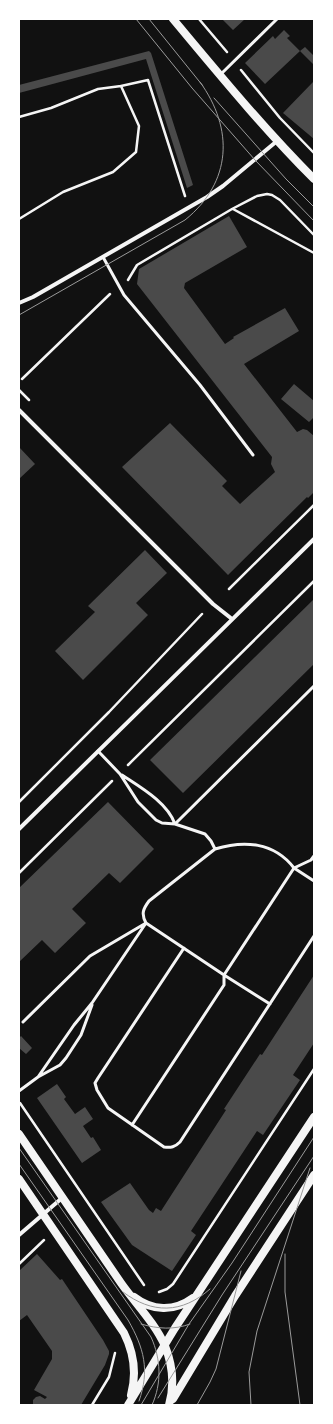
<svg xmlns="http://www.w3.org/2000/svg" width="333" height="1424" font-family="Jost,sans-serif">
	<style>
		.building { fill: #4a4a4a }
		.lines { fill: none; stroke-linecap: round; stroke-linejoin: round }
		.path { stroke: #f5f5f5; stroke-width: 2.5 }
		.service { stroke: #f5f5f5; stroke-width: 3 }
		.minor { stroke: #f5f5f5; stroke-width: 4 }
		.secondary { stroke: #f5f5f5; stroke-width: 8 }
		.tram { stroke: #9a9a9a; stroke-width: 1 }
	</style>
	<rect width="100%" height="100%" fill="#111"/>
	<path class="building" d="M222,19H245L233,30Z
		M284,30L290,36L287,38L300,51L265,84L245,63L273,36L275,39Z
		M305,47L314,56V65L300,51Z
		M149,51L151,53L193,185L187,188L146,59L19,93V85Z
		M313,82L314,83V139L283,113Z
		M229,216L247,247L185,283L184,288L225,344L234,338L233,337L285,308L299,331L244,364L297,432L303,429L307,430L314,436V492L308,498L307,497L228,575L122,467L170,423L227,481L222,486L240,504L275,472L271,464L272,457L137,284L139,269Z
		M294,384L314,401V417L309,422L281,399Z
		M19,447L35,464L19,479Z
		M145,550L167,573L136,603L148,615L83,680L55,651L95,612L88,606Z
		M314,599V664L183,793L150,760Z
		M108,802L154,849L120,883L109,873L72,909L86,923L55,953L42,940L19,962V888Z
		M314,975V1043L293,1075L300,1080L263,1135L257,1131L191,1231L196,1235L172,1271L132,1245L101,1202L130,1183L149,1210L153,1213L156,1208L161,1211L226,1110L224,1109L260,1054L262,1055Z
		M21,1036L32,1048L26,1054L19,1048V1038Z
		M57,1084L66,1097L64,1099L75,1114L85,1107L93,1119L83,1126L91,1138L93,1137L101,1150L82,1163L37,1098Z
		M37,1254L60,1280L62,1279L103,1340L109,1351V1354L105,1365L81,1405H34L33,1404V1400L36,1397L40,1396L45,1399L47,1397L34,1390L52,1359V1351L27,1315L19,1321V1271Z"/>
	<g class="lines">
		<path class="path" d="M199,19L227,52
			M241,70L280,118L314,153
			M19,117L51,108L98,89L121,86L148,80L185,196
			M233,209L314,253
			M19,219L63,192L113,172L136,152L139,126L121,86
			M128,280L137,265L232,209L257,196L267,194L272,195L280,200L314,235
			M22,379L110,294
			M19,390L29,400
			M229,589L314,505
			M128,765L314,581
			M19,802L109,712L202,614
			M19,873L112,781
			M20,1103L144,1285
			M19,1264L44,1240
			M159,1292L167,1289L173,1284L314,1069
			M92,1405L109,1377L115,1353"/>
		<path class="service" d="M221,74L277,19
			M103,257L124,295L200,385L253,455
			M122,775C140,787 167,802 175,824
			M175,824L314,686
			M215,849C244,840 274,842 294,868L224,975L270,1004
			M314,856L311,860L294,868L314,881
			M184,948L98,1078L95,1083L97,1090L108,1108L164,1147C171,1148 175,1147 180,1142L314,936
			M23,1022L90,956L146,923L224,975V985L132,1125
			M38,1077L74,1025L92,1003L146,923C141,914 143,909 149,901L215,849L211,841L205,834L175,824L162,823L156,820L138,802L120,774L98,751
			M19,1091L38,1077L60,1065L66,1058L81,1035L92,1005"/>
		<path class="minor" d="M19,303L33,297L207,197L223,186L277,141
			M19,410L213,604L232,619
			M19,829L314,539
			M19,1235L62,1198"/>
		<path class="secondary" d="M173,19C219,74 264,129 314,179
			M19,1134C53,1184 87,1233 121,1283C135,1303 155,1323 165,1346C173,1366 175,1384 169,1405
			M19,1179L124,1333C134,1353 137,1373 131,1395
			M134,1297C152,1311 174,1312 193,1298
			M173,1399L235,1296L314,1175
			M128,1405L175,1328L314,1117"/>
		<path class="tram" d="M136,19L192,88L255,160L314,221
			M149,19L203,86
			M214,98L286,179L314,207
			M19,315L185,220C232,182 234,129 200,82
			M19,1148L151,1337C161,1359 162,1383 152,1405
			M19,1164L128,1320C144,1348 150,1370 139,1401
			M285,1254V1292L300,1405
			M123,1292C152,1314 182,1314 210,1289
			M141,1324C158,1329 174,1330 190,1324
			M158,1398L222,1295L314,1156
			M141,1405L189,1324L232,1263L314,1137
			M197,1405L210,1382L216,1369L241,1271
			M251,1405L249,1372L257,1331L310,1168"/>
	</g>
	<rect width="333" height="1424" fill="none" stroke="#ffffff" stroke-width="40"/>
</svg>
